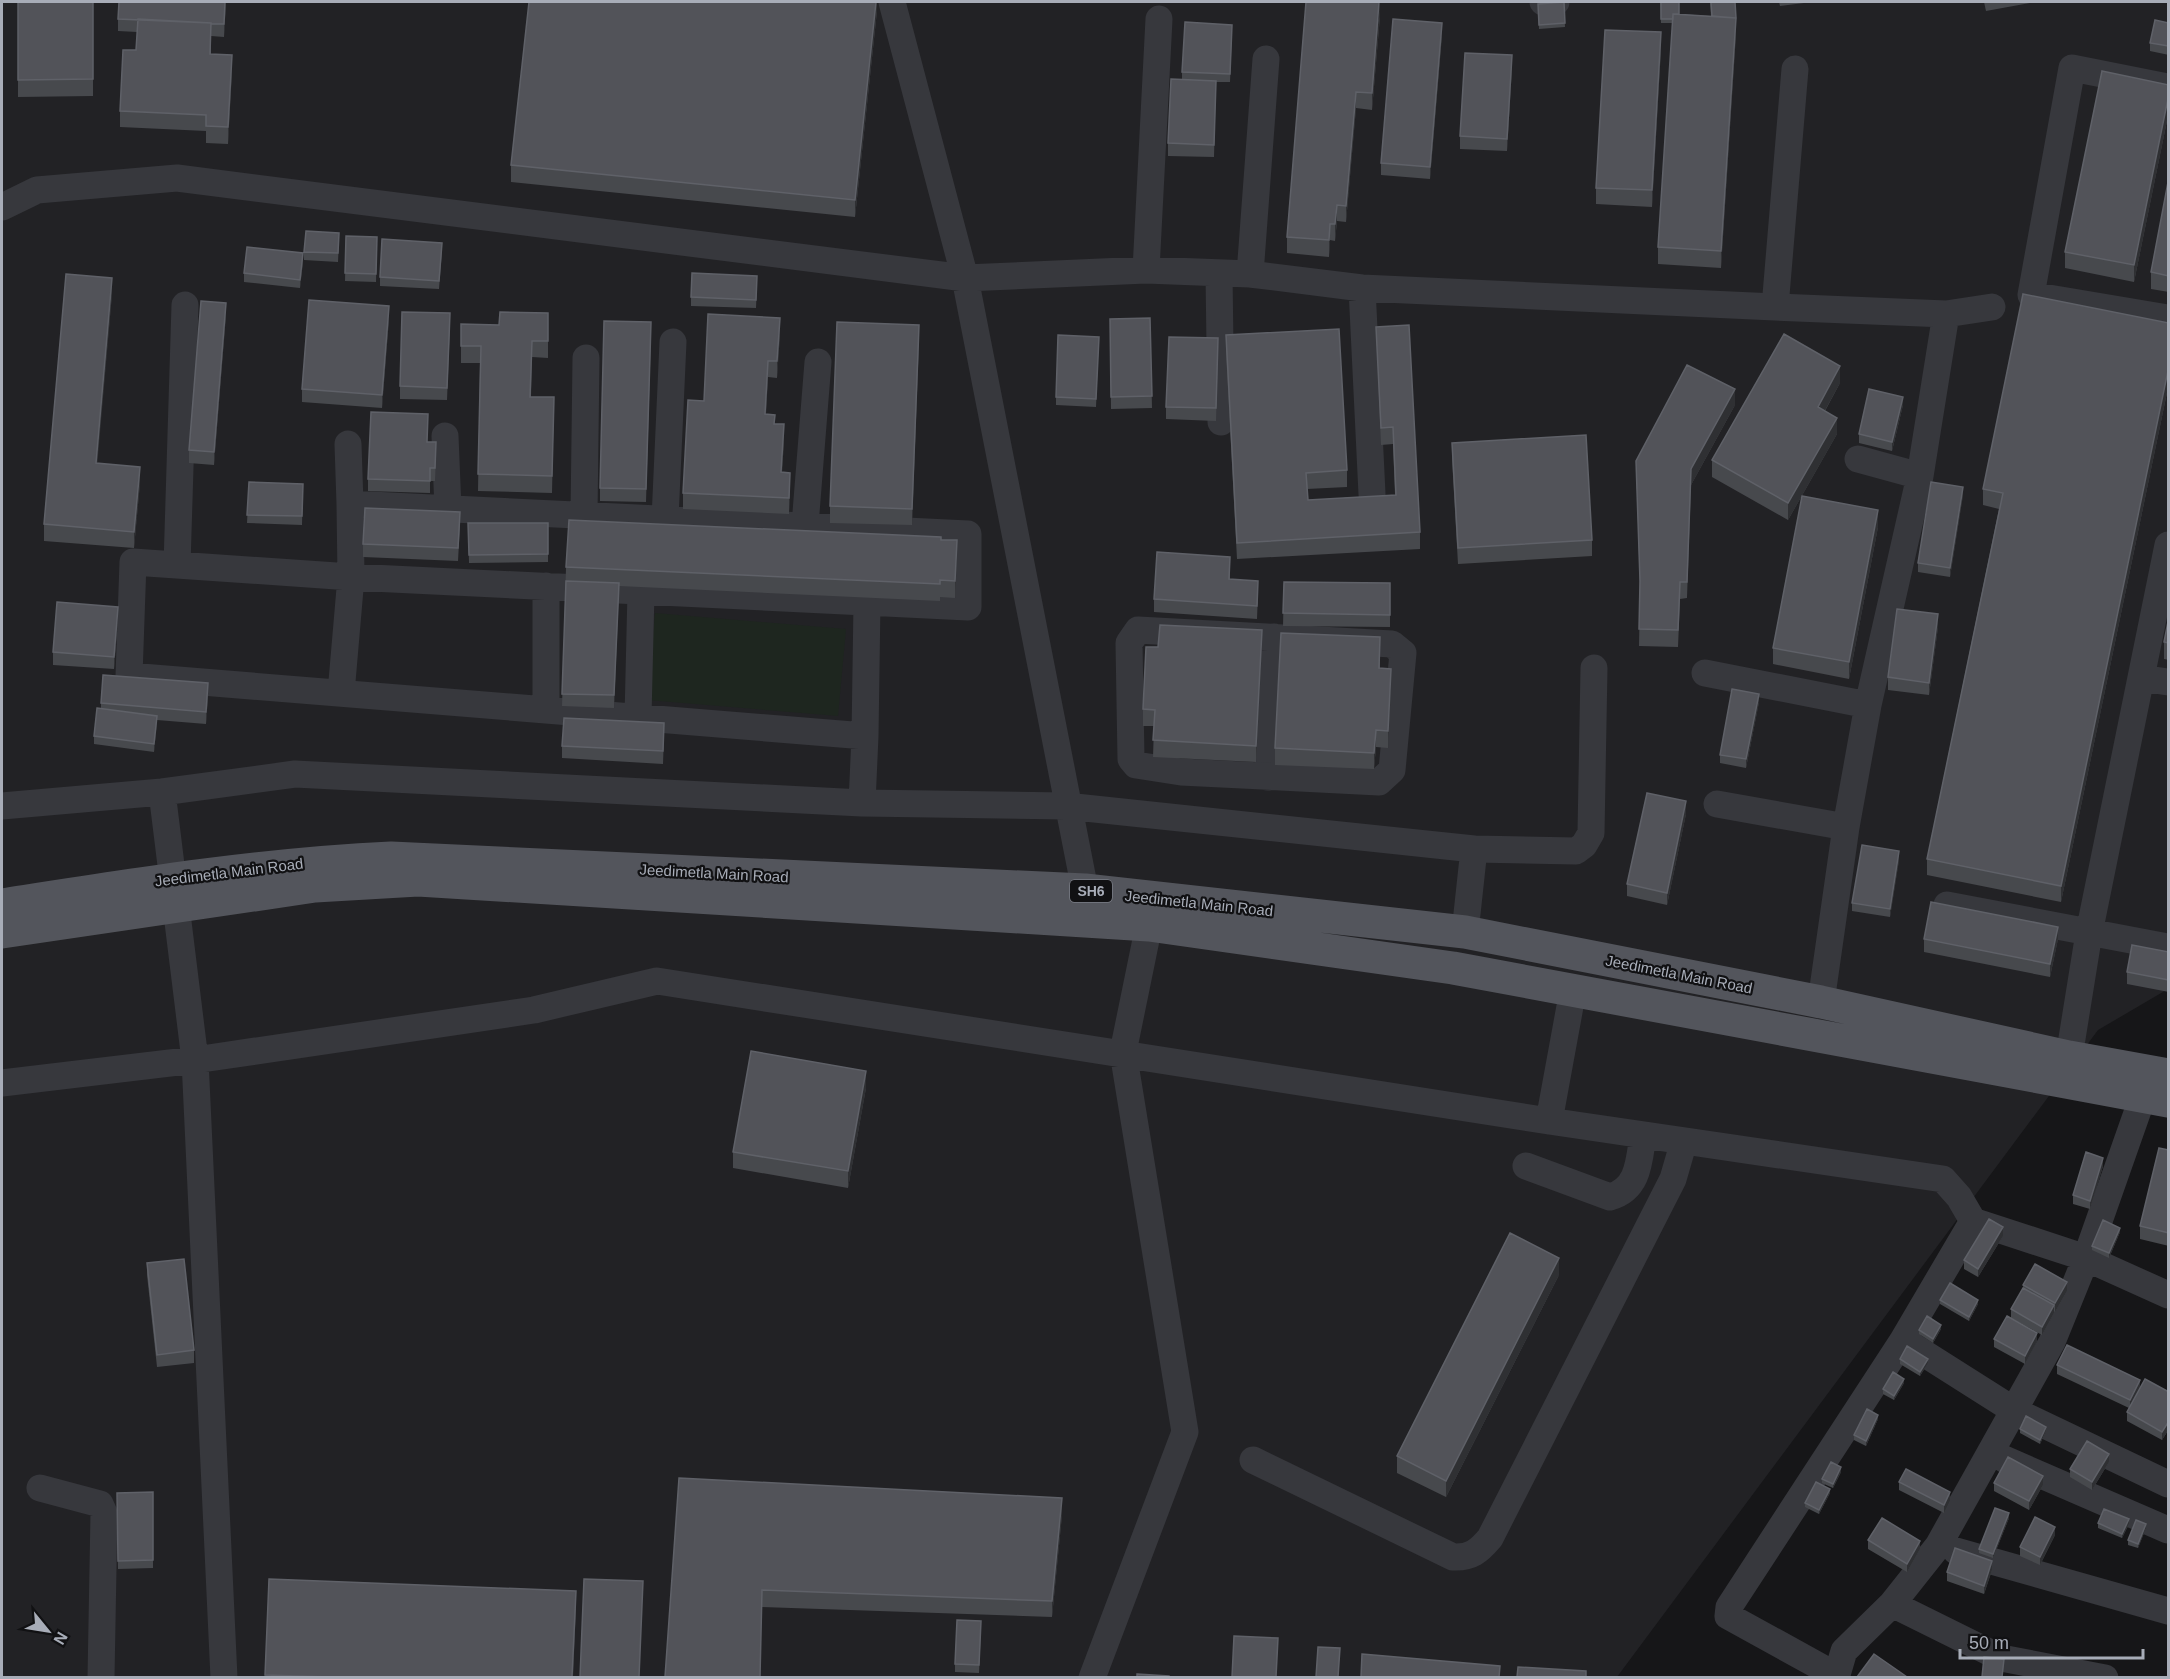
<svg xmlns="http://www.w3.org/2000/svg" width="2170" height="1679" font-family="Helvetica,sans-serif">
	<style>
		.built { fill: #222225 }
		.green { fill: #1e261f }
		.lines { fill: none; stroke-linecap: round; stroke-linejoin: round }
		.minor { stroke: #37383d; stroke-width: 27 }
		.major { stroke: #53555c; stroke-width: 33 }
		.wall { fill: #47494d }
		.shaded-wall { fill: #2f3033 }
		.building { fill: #525359; stroke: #5f6168; stroke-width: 1.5 }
		.labels { text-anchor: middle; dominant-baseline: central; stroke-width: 4.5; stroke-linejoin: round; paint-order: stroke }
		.shield { fill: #111113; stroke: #7b7e86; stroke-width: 1.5 }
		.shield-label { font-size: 14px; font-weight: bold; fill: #a8adb8 }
		.street-label { font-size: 15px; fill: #a8adb8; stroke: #111113 }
	</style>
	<rect width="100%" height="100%" fill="#161618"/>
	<path class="built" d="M2,2H2168V989L2098,1030L1617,1677L2,1678Z"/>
	<path class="green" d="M655,613L846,629L838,716L647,700Z"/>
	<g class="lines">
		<path class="minor" d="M892,2L965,278L1085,890
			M1543,2H1556
			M2168,87L2072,68L2031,295L2168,318
			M2,207L37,190L177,178L965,278L1146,270L1250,274L1362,288L1775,307L1946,314L1992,307
			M1146,270L1159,19
			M1219,273L1221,422
			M1250,274L1266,59
			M1362,288L1372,494
			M1775,307L1795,69
			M445,436L448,509
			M348,444L350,504
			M1858,459L1920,476
			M350,504L968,534V607L351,577Z
			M584,516L586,358
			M665,519L673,342
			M805,525L818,362
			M177,565L185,305
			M1138,630L1392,644L1403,653L1392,770L1379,782L1181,772L1136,765L1131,759L1129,643Z
			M1705,673L1868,705
			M2141,678L2168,682
			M341,693L351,577L133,562L129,676L865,736L867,602
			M546,710V586
			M638,717L641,591
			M1268,777L1274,637
			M162,792L195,1060L224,1678
			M862,803L865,736
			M1717,804L1846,827
			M2,806L162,792L295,774L862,803L1066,806L1474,849L1465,932
			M1474,849L1576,851L1584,845L1591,833L1594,668
			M1947,905L2168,947
			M1821,1002L1846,827L1868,705L1920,476L1946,314
			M2069,1057L2089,933L2168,545
			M2,1083L195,1060L534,1010L657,981L1549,1121L1943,1179L1959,1197L1973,1221L2086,1258L2168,1295
			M1549,1121L1573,990
			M1526,1166L1610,1197C1639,1189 1639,1161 1643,1135
			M1903,1340L2015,1411L2168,1484
			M2004,1459L2168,1530
			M1253,1460L1453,1557C1471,1558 1479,1551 1490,1538L1673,1179L1684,1141
			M40,1488L100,1504L104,1513L101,1678
			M1956,1551L2168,1611
			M1892,1604L2001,1658L2105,1678
			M1837,1676L1728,1616L1729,1607L1903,1340L1973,1221
			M1092,1678L1185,1432L1123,1052L1149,925
			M1836,1678L1844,1651L1892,1604L1938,1546L2052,1342L2086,1258L2143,1096"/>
		<path class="major" d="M2,905C131,885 260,864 391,858L1085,890L1465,932L1821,1002L2069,1057L2168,1075
			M2,932L315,886L418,880L1149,925L1453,968L2168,1101"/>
	</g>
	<path class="wall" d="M18,2H93V96L18,97Z
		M226,2L224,37L211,36V54L232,71L228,144L206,143V131L120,127V111L136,50L137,32L118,31V19Z
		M877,2V11L855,217L511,182V165Z
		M1564,2L1565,27L1539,29L1538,4Z
		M1660,2L1679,14L1711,16L1710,2H1735L1736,34L1721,268L1658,264V247L1673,23H1661Z
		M1779,2H1812L1780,6Z
		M1984,2H2036L1986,11Z
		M1380,16L1372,110L1356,108L1346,222L1337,221L1335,241L1330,240L1329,257L1287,253V237Z
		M2169,23V55L2150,51V43Z
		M1232,33L1230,82H1216L1214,157L1168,156V143L1182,80V72Z
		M1442,35L1430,179L1381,175V163Z
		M1661,49L1652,207L1596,204V188Z
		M1512,68L1507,151L1460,149V136Z
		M2169,85V111L2134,282L2065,268V252Z
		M2169,177V292L2151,289V272Z
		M346,236L377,237L376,282L345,281Z
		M339,241L338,262L304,260V252Z
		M442,251L439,289L380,286V277Z
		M303,262L300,288L244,282V273Z
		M757,284L756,308L691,306V297Z
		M112,294L97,463L140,483L134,548L44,541V524Z
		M548,313V358L532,357L531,397H554L552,493L478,491L480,363H461V324L499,325Z
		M226,315L214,465L189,463V450Z
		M1150,318L1152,408L1111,409L1110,319Z
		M389,319L382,408L302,402V389Z
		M2169,323V383L2061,902L1927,875V859L1999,509L1983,505V489Z
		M450,326L447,400L400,399V386Z
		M1376,327L1420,532V549L1237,559L1226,352V335L1347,470V487L1307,489L1308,500L1395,495L1393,444L1381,445Z
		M780,334L777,378L768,377L766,414L775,424L784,441L782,472L790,489L789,514L683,509V493L704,401Z
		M651,335L646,502L600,501V488Z
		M1099,337L1096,407L1056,405V397Z
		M919,341L912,525L830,523V506Z
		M1218,351L1216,421L1166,419V407Z
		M1840,383L1825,411L1837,434L1788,520L1712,477V460Z
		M1735,405L1691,485L1687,598L1680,599L1678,647L1639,646L1640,589L1636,461Z
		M1903,405L1892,451L1859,443V434Z
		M428,442L436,455L435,481H430V493L368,491V479Z
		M1452,443L1592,540V556L1458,564L1452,459Z
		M249,482L303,484L302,525L247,523Z
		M1963,495L1950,577L1918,572V563Z
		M468,523H548V562L469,563Z
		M460,525L458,561L363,557V544Z
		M1878,527L1849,679L1773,664V648Z
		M941,540L957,557L955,598L940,597V601L619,586L614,708L562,706L566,567Z
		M1230,570V579L1258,593L1257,619L1154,612V599Z
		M1284,582L1390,583V627L1283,626Z
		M2169,617V660L2164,659V642Z
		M118,620L114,669L53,665V652Z
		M1938,627L1929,695L1888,690V677Z
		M1262,646L1256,762L1153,757L1154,726H1143V709L1158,647Z
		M1380,654V668L1391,685L1388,748L1376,747L1374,769L1275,765V748Z
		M208,696L206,724L157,720L154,752L94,744V736L101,709V703Z
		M1759,702L1746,768L1720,763V755Z
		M664,735L663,764L562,758V746Z
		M1686,814L1667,905L1627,896V884Z
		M1899,860L1890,917L1852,911V903Z
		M1924,939H2058L2050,977L1924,952Z
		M2169,952V992L2127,984V972Z
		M866,1088L848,1188L733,1168V1152Z
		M2169,1150V1246L2140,1239V1226Z
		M2103,1166L2090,1209L2073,1204V1195Z
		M2120,1232L2109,1258L2092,1250V1246Z
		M2003,1236L1978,1277L1964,1269V1260Z
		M147,1263L194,1350V1363L157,1367L147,1275Z
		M1559,1275L1446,1497L1397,1473V1456Z
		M2023,1285L2067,1291L2055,1312L2054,1311V1313L2042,1335L2011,1318V1309L2023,1288Z
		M1940,1300L1978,1304L1969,1321L1940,1304Z
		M1941,1329L1933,1343L1919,1334V1330Z
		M1994,1339L2037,1341L2025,1364L1994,1347Z
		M1900,1359L1928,1363L1920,1376L1900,1364Z
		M2057,1365L2140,1388L2169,1392V1429L2162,1440L2127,1421V1412L2129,1408L2057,1374Z
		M1904,1383L1894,1400L1883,1394V1389Z
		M1878,1419L1866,1446L1854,1440V1435Z
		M2020,1429L2046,1431L2040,1444L2020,1433Z
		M2109,1462L2092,1490L2070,1477V1469Z
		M1841,1472L1833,1488L1822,1483V1479Z
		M679,1478L1062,1515L1052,1617L762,1607Z
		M1899,1482L1950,1501L1944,1513L1899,1490Z
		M1994,1483L2043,1485L2029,1510L1994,1491Z
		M153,1492V1568L118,1569L117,1493Z
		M1830,1493L1819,1514L1805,1507V1503Z
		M2009,1518L1993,1558L1979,1553V1549Z
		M2098,1523L2129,1524L2122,1538L2098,1528Z
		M2146,1528L2138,1548L2128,1545V1540Z
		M2055,1535L2040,1565L2020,1556V1547Z
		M1868,1540L1920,1549L1907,1572L1868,1549Z
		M1992,1570L1984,1594L1947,1581V1572Z
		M269,1579L576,1607L573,1677H265Z
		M981,1629L979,1673L955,1672V1664Z"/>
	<path class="shaded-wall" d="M225,2H226L224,37V24Z
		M876,2H877V11L855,217V200Z
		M1380,2V16L1372,110V93Z
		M1736,18V34L1721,268V251Z
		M1442,23V35L1430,179V167Z
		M1661,32V49L1652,207V190Z
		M232,55V71L228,144V127Z
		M1512,55V68L1507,151V139Z
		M1356,92V108L1346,222V206Z
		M2169,94V111L2134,282V265Z
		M1337,205V221L1335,241V224Z
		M1330,224V240L1329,257V240Z
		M303,253V262L300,288V280Z
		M112,278V294L96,480V463Z
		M226,303V315L214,465V452Z
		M389,306V319L382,408V395Z
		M780,318V334L777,378V361Z
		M919,325V341L912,525V509Z
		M768,361V377L765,431V414Z
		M1840,366V383L1818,423V407Z
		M2169,366V383L2061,902V886Z
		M1735,389V405L1691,485L1687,598L1691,469Z
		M1903,397V405L1892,451V442Z
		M1837,418V434L1788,520V503Z
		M784,424V441L781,489V472Z
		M140,467V483L134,548V532Z
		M790,473V489L789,514V498Z
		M1963,487V495L1950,577V568Z
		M1878,510V527L1849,679V662Z
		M957,540V557L955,598V581Z
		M619,583V595L614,708V695Z
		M118,607V620L114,669V657Z
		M1938,614V627L1929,695V683Z
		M1262,630V646L1256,762V746Z
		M1391,669V685L1388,748V731Z
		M208,683V696L206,724V712Z
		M1759,694V702L1746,768V759Z
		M157,716V725L154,752V744Z
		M1376,730V747L1374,769V753Z
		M1686,801V814L1667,905V893Z
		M1899,851V860L1890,917V909Z
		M2058,927V939L2050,977V964Z
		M866,1071V1088L848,1188V1171Z
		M2103,1158V1166L2090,1209V1201Z
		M2003,1227V1236L1978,1277V1269Z
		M2120,1228V1232L2109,1258V1253Z
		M1559,1258V1275L1446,1497V1481Z
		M2067,1282V1291L2055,1312V1303Z
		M1978,1300V1304L1969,1321V1317Z
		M2054,1305V1313L2042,1335V1327Z
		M1941,1325V1329L1933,1343V1339Z
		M2037,1333V1341L2025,1364V1356Z
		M1928,1359V1363L1920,1376V1372Z
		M1904,1379V1383L1894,1400V1396Z
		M2140,1380V1388L2130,1409V1400Z
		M1878,1415V1419L1866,1446V1441Z
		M2169,1421V1429L2162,1440V1432Z
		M2046,1427V1431L2040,1444V1440Z
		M2109,1454V1462L2092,1490V1482Z
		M1841,1467V1472L1833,1488V1484Z
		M2043,1476V1485L2029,1510V1501Z
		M1830,1489V1493L1819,1514V1510Z
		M1950,1492V1501L1944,1513V1505Z
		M1062,1498V1515L1052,1617V1601Z
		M2009,1513V1518L1993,1558V1554Z
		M2129,1519V1524L2122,1538V1534Z
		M2146,1524V1528L2138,1548V1544Z
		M2055,1527V1535L2040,1565V1557Z
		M1920,1541V1549L1907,1572V1564Z
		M1992,1561V1570L1984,1594V1586Z
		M576,1591L573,1677H572Z"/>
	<path class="building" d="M18,2H93V79L18,80Z
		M119,2H225L224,24H211V23L118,19Z
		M529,2H876L855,200L511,165Z
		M1306,2H1379L1372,93L1356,92L1346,206L1337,205L1335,224H1330L1329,240L1287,237Z
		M1564,2L1565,23L1539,25L1538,4Z
		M1661,2H1679V14H1673V19H1661Z
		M1711,2H1735L1736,18L1712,16Z
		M1673,14L1736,18L1721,251L1658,247Z
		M138,19L211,23L210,54L232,55L228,127L206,126V115L120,111L123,50H136Z
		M1393,19L1442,23L1430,167L1381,163Z
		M2155,20L2169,23V46L2150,43Z
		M1185,22L1232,25L1230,74L1182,72Z
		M1605,30L1661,32L1652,190L1596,188Z
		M1465,53L1512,55L1507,139L1460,136Z
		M2102,71L2169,85V94L2134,265L2065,252Z
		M1171,79L1216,81L1214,145L1168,143Z
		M2169,177V276L2151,272Z
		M306,231L339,233L338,253L304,252Z
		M346,236L377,237L376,274L345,273Z
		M382,239L442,243L439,281L380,277Z
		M247,247L303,253L300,280L244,273Z
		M692,273L757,276L756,300L691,297Z
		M66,274L112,278L96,463L140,467L134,532L44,524Z
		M2023,294L2169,323V366L2061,886L1927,859L2003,493L1983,489Z
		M309,300L389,306L382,395L302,389Z
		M201,301L226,303L214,452L189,450Z
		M402,312L450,313L447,388L400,386Z
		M500,312L548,313V341H532L530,397H554L552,476L478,474L481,346H461V324L499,325Z
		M708,314L780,318L777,361H768L765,414L775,415L774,424H784L781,472L790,473L789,498L683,493L688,400L704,401Z
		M1150,318L1152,396L1111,397L1110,319Z
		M604,321L651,322L646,489L600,488Z
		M837,322L919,325L912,509L830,506Z
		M1409,325L1420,532L1237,543L1226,335L1339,329L1347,470L1306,473L1308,500L1396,495L1393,427L1381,428L1376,327Z
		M1784,334L1840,366L1818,407L1837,418L1788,503L1712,460Z
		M1058,335L1099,337L1096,399L1056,397Z
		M1169,337L1218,338L1216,408L1166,407Z
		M1687,365L1735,389L1691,469L1687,582H1680L1678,630L1639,629L1640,581L1636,461Z
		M1869,389L1903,397L1892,442L1859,434Z
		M371,412L428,414L427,442H436L435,468H430V481L368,479Z
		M1586,435L1592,540L1458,548L1452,443Z
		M249,482L303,484L302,516L247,515Z
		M1931,482L1963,487L1950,568L1918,563Z
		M1802,496L1878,510L1849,662L1773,648Z
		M365,508L460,512L458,548L363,544Z
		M569,520L941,537V540H957L955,581L940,580V584L566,567Z
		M468,523H548V554L469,555Z
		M1157,552L1230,557L1229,579L1258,581L1257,606L1154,599Z
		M566,581L619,583L614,695L562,694Z
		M1284,582L1390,583V615L1283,613Z
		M57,602L118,607L114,657L53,652Z
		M1897,609L1938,614L1929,683L1888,677Z
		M2169,617V643L2164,642Z
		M1160,625L1262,630L1256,746L1153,740L1155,710L1143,709L1146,647H1158Z
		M1281,633L1380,637L1379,668L1391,669L1388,731L1376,730L1374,753L1275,748Z
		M103,675L208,683L206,712L101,703Z
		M1732,689L1759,694L1746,759L1720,755Z
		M97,708L157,716L154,744L94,736Z
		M564,718L664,723L663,751L562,746Z
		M1647,793L1686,801L1667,893L1627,884Z
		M1862,845L1899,851L1890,909L1852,903Z
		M1931,902L2058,927L2050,964L1924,939Z
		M2132,945L2169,952V980L2127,972Z
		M751,1051L866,1071L848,1171L733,1152Z
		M2159,1148L2169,1150V1233L2140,1226Z
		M2086,1152L2103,1158L2090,1201L2073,1195Z
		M1989,1219L2003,1227L1978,1269L1964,1260Z
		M2103,1220L2120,1228L2109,1253L2092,1246Z
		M1510,1233L1559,1258L1446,1481L1397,1456Z
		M184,1259L194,1350L157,1355L147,1263Z
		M2035,1264L2067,1282L2055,1303L2023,1285Z
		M1950,1283L1978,1300L1969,1317L1940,1300Z
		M2023,1288L2054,1305L2042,1327L2011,1309Z
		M1927,1316L1941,1325L1933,1339L1919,1330Z
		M2007,1316L2037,1333L2025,1356L1994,1339Z
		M2067,1345L2140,1380L2130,1400L2057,1365Z
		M1907,1346L1928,1359L1920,1372L1900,1359Z
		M1893,1372L1904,1379L1894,1396L1883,1389Z
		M2145,1379L2169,1392V1421L2162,1432L2127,1412Z
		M1867,1409L1878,1415L1866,1441L1854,1435Z
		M2026,1416L2046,1427L2040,1440L2020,1429Z
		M2087,1441L2109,1454L2092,1482L2070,1469Z
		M2008,1457L2043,1476L2029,1501L1994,1483Z
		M1831,1462L1841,1467L1833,1484L1822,1479Z
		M1906,1469L1950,1492L1944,1505L1899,1482Z
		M679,1478L1062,1498L1052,1601L762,1590L760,1677H665Z
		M1816,1482L1830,1489L1819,1510L1805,1503Z
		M153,1492V1560L118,1561L117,1493Z
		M1995,1508L2009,1513L1993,1554L1979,1549Z
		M2104,1509L2129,1519L2122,1534L2098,1523Z
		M2035,1517L2055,1527L2040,1557L2020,1547Z
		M1882,1518L1920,1541L1907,1564L1868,1540Z
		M2136,1520L2146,1524L2138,1544L2128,1540Z
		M1955,1548L1992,1561L1984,1586L1947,1572Z
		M269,1579L576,1591L572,1677H331L265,1675Z
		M584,1579L643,1581L639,1677H580Z
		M957,1620L981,1621L979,1665L955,1664Z
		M1234,1636L1278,1638L1276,1677H1232Z
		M1318,1647L1340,1648L1338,1677H1316Z
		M1362,1654L1500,1666L1499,1677H1361Z
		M1874,1654L1907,1677H1857Z
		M1984,1657L2004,1659L2002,1677H1982Z
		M1518,1667L1586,1671V1677H1517Z
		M1137,1674L1169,1676V1677H1137Z"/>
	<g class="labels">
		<rect class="shield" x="1070" y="880" width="42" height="22" rx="4.5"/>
		<g class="shield-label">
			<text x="1091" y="891">SH6</text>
		</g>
		<g class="street-label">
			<text transform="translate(229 872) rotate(-7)">Jeedimetla Main Road</text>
			<text transform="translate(714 873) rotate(3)">Jeedimetla Main Road</text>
			<text transform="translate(1199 903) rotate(6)">Jeedimetla Main Road</text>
			<text transform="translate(1679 974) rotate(11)">Jeedimetla Main Road</text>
		</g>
	</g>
	<rect width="2170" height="1679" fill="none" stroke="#a8adb8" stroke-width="6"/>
	<g transform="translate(48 1631) rotate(120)" stroke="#111113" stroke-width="4.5" paint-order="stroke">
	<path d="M0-4.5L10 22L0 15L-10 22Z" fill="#a8adb8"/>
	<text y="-9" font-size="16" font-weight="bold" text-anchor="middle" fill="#a8adb8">N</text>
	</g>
	<path d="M1960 1649v9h183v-9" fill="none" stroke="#a8adb8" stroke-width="3"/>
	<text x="1969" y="1649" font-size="18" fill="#a8adb8" stroke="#111113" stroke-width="4.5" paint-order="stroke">50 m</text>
</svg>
